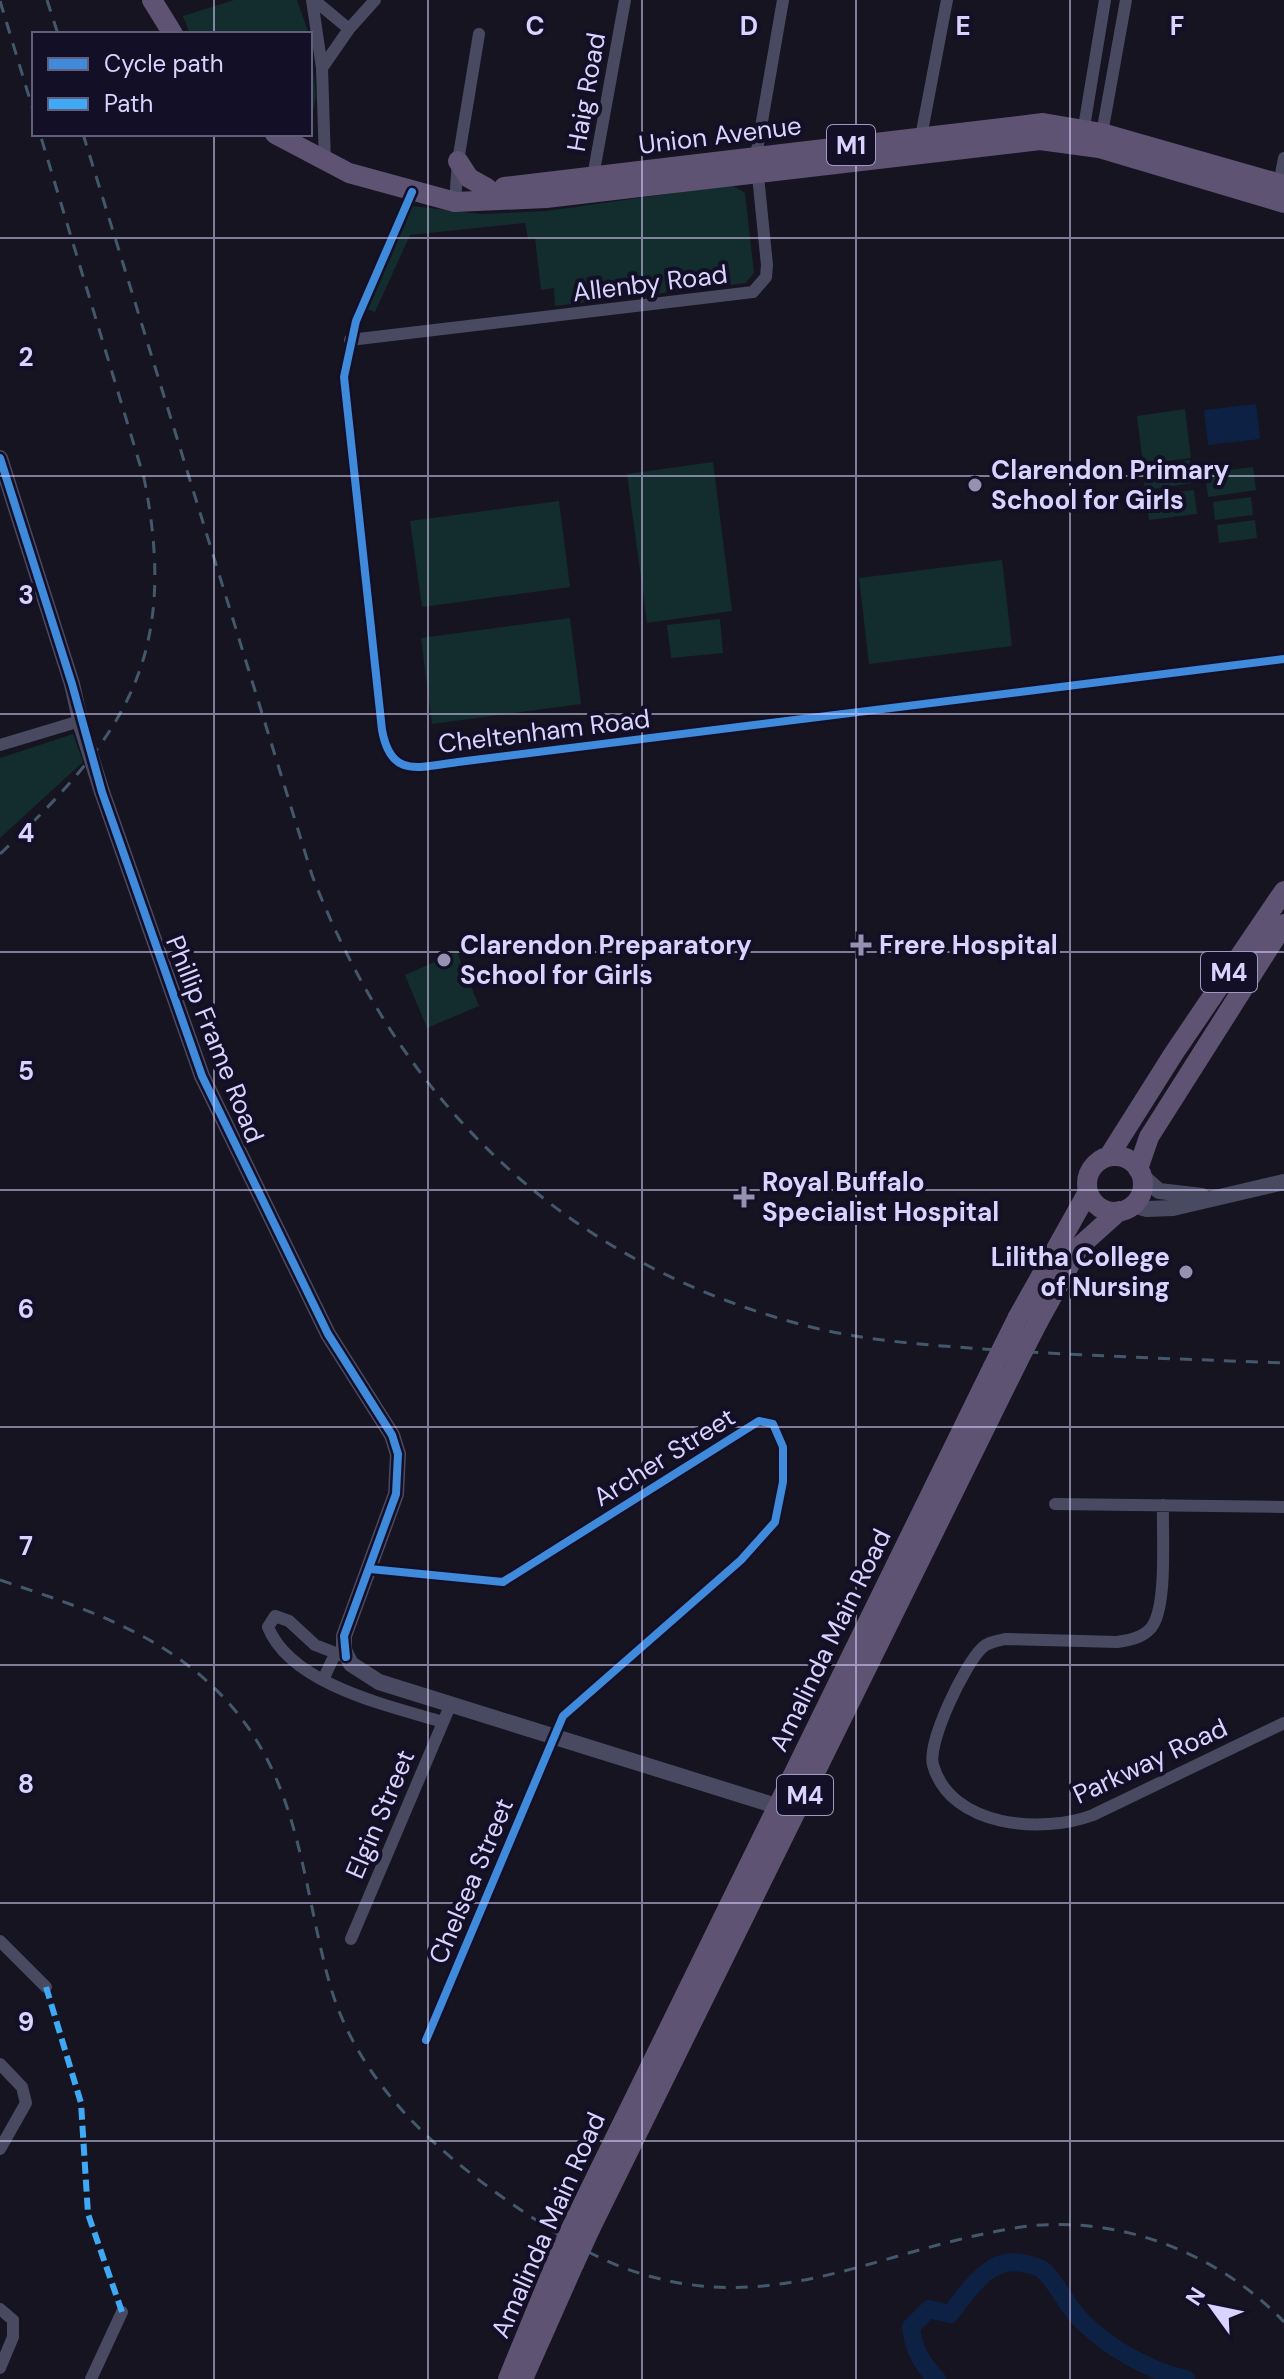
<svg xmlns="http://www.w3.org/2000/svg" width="1284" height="2379" font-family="'DM Sans',sans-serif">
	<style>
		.green { fill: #132c2d }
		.water { fill: #0d2144 }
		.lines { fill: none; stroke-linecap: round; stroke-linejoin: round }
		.river { stroke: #0d2144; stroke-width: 18 }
		.minor { stroke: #4a4962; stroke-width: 12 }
		.tertiary { stroke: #4a4962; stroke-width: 16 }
		.primary { stroke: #5e5373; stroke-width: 20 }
		.rail { stroke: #43596b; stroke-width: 3; stroke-dasharray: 12 10; stroke-linecap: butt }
		.tertiary-bridge { stroke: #4a4962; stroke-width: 16 }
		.primary-bridge { stroke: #5e5373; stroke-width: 20 }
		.quiet { stroke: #3fa9f5; stroke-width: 6; stroke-dasharray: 12 6; stroke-linecap: butt }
		.cycleway-casing { stroke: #130f26; stroke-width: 13 }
		.cycleway { stroke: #408adc; stroke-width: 8 }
		.grid { fill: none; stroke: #d9d4ff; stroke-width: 2; stroke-opacity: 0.55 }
		.poi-dot { fill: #9591b1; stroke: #130f26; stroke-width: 3 }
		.labels { text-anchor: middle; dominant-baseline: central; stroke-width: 8; stroke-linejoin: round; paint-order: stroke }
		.shield { fill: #130f26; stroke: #9e99be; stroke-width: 2 }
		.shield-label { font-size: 24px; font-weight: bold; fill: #d9d4ff }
		.street-label { font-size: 26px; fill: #d9d4ff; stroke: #130f26 }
		.poi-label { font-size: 26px; font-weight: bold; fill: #d9d4ff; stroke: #130f26; text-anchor: start }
		.grid-label { font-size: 26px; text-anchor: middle; font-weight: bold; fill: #d9d4ff; stroke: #130f26; stroke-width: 8; stroke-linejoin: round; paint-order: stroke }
	</style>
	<rect width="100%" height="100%" fill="#161421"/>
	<path class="green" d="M234,0H297L309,34H190L183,16Z
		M310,37L316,96L310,128Z
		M732,185L745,193L754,273L746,283L555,306L554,288L541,290L535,238L528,239L525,223L410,235L375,312L367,309L412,206L481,214L546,211Z
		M1185,409L1191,458L1143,464L1137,416Z
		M1190,460L1193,483L1145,490L1142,466Z
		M713,462L732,611L647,623L627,474Z
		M1253,467L1256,490L1208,497L1205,473Z
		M1194,490L1197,514L1149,520L1146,496Z
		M1251,497L1253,515L1215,520L1213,502Z
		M559,501L570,587L422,607L410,521Z
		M1255,520L1257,538L1219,543L1217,525Z
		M1002,560L1012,646L869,664L859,578Z
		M570,618L581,704L432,724L421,638Z
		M720,619L723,653L671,658L667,625Z
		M73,734L83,762L0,838V758Z
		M457,952L479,1006L427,1028L405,975Z"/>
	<path class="water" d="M1256,404L1260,439L1208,445L1204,410Z"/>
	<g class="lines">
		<path class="river" d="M937,2379C922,2365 913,2347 911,2327L929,2309L950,2314C969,2291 990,2253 1026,2264C1031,2265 1039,2267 1043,2270C1058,2284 1066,2305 1080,2319C1107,2347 1149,2371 1186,2379"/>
		<path class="minor" d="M312,0L322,68L325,163
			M314,0L349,29
			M322,68L349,29L375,0
			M1083,133L1105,0
			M1101,139L1126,0
			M920,142L947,0
			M592,182L625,0
			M1278,190L1284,158
			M412,192L356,321L344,377L382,730C391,779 418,767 458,762L1284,659
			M455,202L458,161L479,34
			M350,340L753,292L766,277L767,265L756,156L783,0
			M0,745L80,721
			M1055,1504L1284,1507
			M1163,1505C1162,1533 1168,1607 1151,1628C1142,1638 1130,1640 1117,1642L1005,1639C997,1641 988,1642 982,1648C965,1664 927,1742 933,1765C951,1828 1043,1834 1093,1815L1284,1723
			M370,1569L503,1582L759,1421L773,1424L783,1447V1482L775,1522L741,1560L563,1716L426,2040
			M346,1657L315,1645L289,1621L275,1616L268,1627C291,1685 390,1706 443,1722
			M323,1680L335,1654
			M351,1939L450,1706
			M0,1941L46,1987
			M0,2064L22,2087L26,2103L0,2149
			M0,2309L13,2320V2337L0,2368
			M91,2379L122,2312"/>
		<path class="tertiary" d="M0,458L72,684L82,728
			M102,792L202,1076L328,1334L392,1435L398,1454L396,1494L344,1636V1650L351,1664L379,1682L786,1809
			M1141,1175L1159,1191L1202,1196
			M1132,1205L1147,1209L1173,1208L1284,1182"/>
		<path class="primary" d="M152,0L173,34
			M275,134L349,173L455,202L546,198L1040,140L1099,148L1284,203
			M458,161L469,178L487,188
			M504,187L1043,123L1102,133L1284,185
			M1109,1156L1174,1053L1284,891
			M1087 1184a28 28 0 1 1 56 0a28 28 0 1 1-56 0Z
			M1138,1169L1149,1137L1284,924
			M1018,1317L1088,1192
			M1038,1322L1080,1246L1119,1211
			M576,2218L993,1367
			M591,2227L1017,1363
			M508,2379L559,2255
			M523,2379L574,2264"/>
		<path class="rail" d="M47,0L58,34
			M0,1L34,113
			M83,134L312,875C402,1108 571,1268 815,1328C869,1341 928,1345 983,1349C1083,1356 1183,1359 1284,1363
			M0,854C125,736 180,657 144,478L40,134
			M0,1580C87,1609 172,1636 233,1708C301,1788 303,1889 330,1985C360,2088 444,2159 530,2216C558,2235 588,2254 619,2266C767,2323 872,2251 1015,2228C1112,2212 1217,2251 1284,2322"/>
		<path class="tertiary-bridge" d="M82,728L102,792"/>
		<path class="primary-bridge" d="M1017,1363L1038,1322
			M993,1367L1018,1317
			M559,2255L576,2218
			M574,2264L591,2227"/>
		<path class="quiet" d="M46,1987L81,2103L88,2214L122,2312"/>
		<defs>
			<path id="cycleway" d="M412,192L356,321L344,377L382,730C391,779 418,767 458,762L1284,659
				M0,458L72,684L102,792L202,1076L328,1334L392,1435L398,1454L396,1494L344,1636L346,1657
				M370,1569L503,1582L759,1421L773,1424L783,1447V1482L775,1522L741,1560L563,1716L426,2040"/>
		</defs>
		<use href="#cycleway" class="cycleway-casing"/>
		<use href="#cycleway" class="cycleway"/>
	</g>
	<path class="grid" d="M214,0V34M428,0V2379M642,0V2379M856,0V2379M1070,0V2379M214,134V2379M0,238H1284M0,476H1284M0,714H1284M0,952H1284M0,1190H1284M0,1427H1284M0,1665H1284M0,1903H1284M0,2141H1284"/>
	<g class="poi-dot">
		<circle cx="975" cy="485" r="8"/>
		<path d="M857 933h8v8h8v8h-8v8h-8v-8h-8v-8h8z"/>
		<circle cx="444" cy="960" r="8"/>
		<path d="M740 1185h8v8h8v8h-8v8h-8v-8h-8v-8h8z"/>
		<circle cx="1186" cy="1272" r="8"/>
	</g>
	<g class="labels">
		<g class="shield">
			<rect x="827" y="125" width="48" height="40" rx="6"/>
			<rect x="1201" y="952" width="56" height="40" rx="6"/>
			<rect x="777" y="1775" width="56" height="40" rx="6"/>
		</g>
		<g class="shield-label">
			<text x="851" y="145">M1</text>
			<text x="1229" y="972">M4</text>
			<text x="805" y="1795">M4</text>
		</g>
		<g class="street-label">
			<text transform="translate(586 92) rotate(-80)">Haig Road</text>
			<text transform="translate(720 135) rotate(-7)">Union Avenue</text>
			<text transform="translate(650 283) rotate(-7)">Allenby Road</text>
			<text transform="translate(544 731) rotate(-7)">Cheltenham Road</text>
			<text transform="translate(215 1039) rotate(68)">Phillip Frame Road</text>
			<text transform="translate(664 1457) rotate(-32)">Archer Street</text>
			<text transform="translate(830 1640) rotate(-64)">Amalinda Main Road</text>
			<text transform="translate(1150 1761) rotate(-25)">Parkway Road</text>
			<text transform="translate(380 1814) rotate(-67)">Elgin Street</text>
			<text transform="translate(471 1881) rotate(-67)">Chelsea Street</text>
			<text transform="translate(548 2225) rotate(-66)">Amalinda Main Road</text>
		</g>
		<g class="poi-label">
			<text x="991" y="470">Clarendon Primary<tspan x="991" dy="30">School for Girls</tspan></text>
			<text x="460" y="945">Clarendon Preparatory<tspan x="460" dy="30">School for Girls</tspan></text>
			<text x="879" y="945">Frere Hospital</text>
			<text x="762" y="1182">Royal Buffalo<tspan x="762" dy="30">Specialist Hospital</tspan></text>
			<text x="1170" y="1257" text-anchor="end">Lilitha College<tspan x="1170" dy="30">of Nursing</tspan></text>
		</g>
	</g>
	<g class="grid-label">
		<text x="535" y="35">C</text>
		<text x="749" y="35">D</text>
		<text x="963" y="35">E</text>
		<text x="1177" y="35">F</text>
		<text x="26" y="366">2</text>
		<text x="26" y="604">3</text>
		<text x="26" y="842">4</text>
		<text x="26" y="1080">5</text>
		<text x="26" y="1318">6</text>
		<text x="26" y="1555">7</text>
		<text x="26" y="1793">8</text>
		<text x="26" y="2031">9</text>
	</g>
	<rect x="32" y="32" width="280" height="104" fill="#130f26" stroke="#625e7d" stroke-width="2"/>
	<rect x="48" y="58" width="40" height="12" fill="#408adc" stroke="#625e7d" stroke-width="2"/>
	<text x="104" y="72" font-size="24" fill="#d9d4ff">Cycle path</text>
	<rect x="48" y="98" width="40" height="12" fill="#3fa9f5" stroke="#625e7d" stroke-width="2"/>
	<text x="104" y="112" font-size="24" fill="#d9d4ff">Path</text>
	<g transform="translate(1212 2307) rotate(303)" stroke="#130f26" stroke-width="6" paint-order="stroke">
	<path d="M0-6L14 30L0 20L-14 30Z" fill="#d9d4ff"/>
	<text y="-12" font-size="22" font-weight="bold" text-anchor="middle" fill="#d9d4ff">N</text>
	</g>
</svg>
